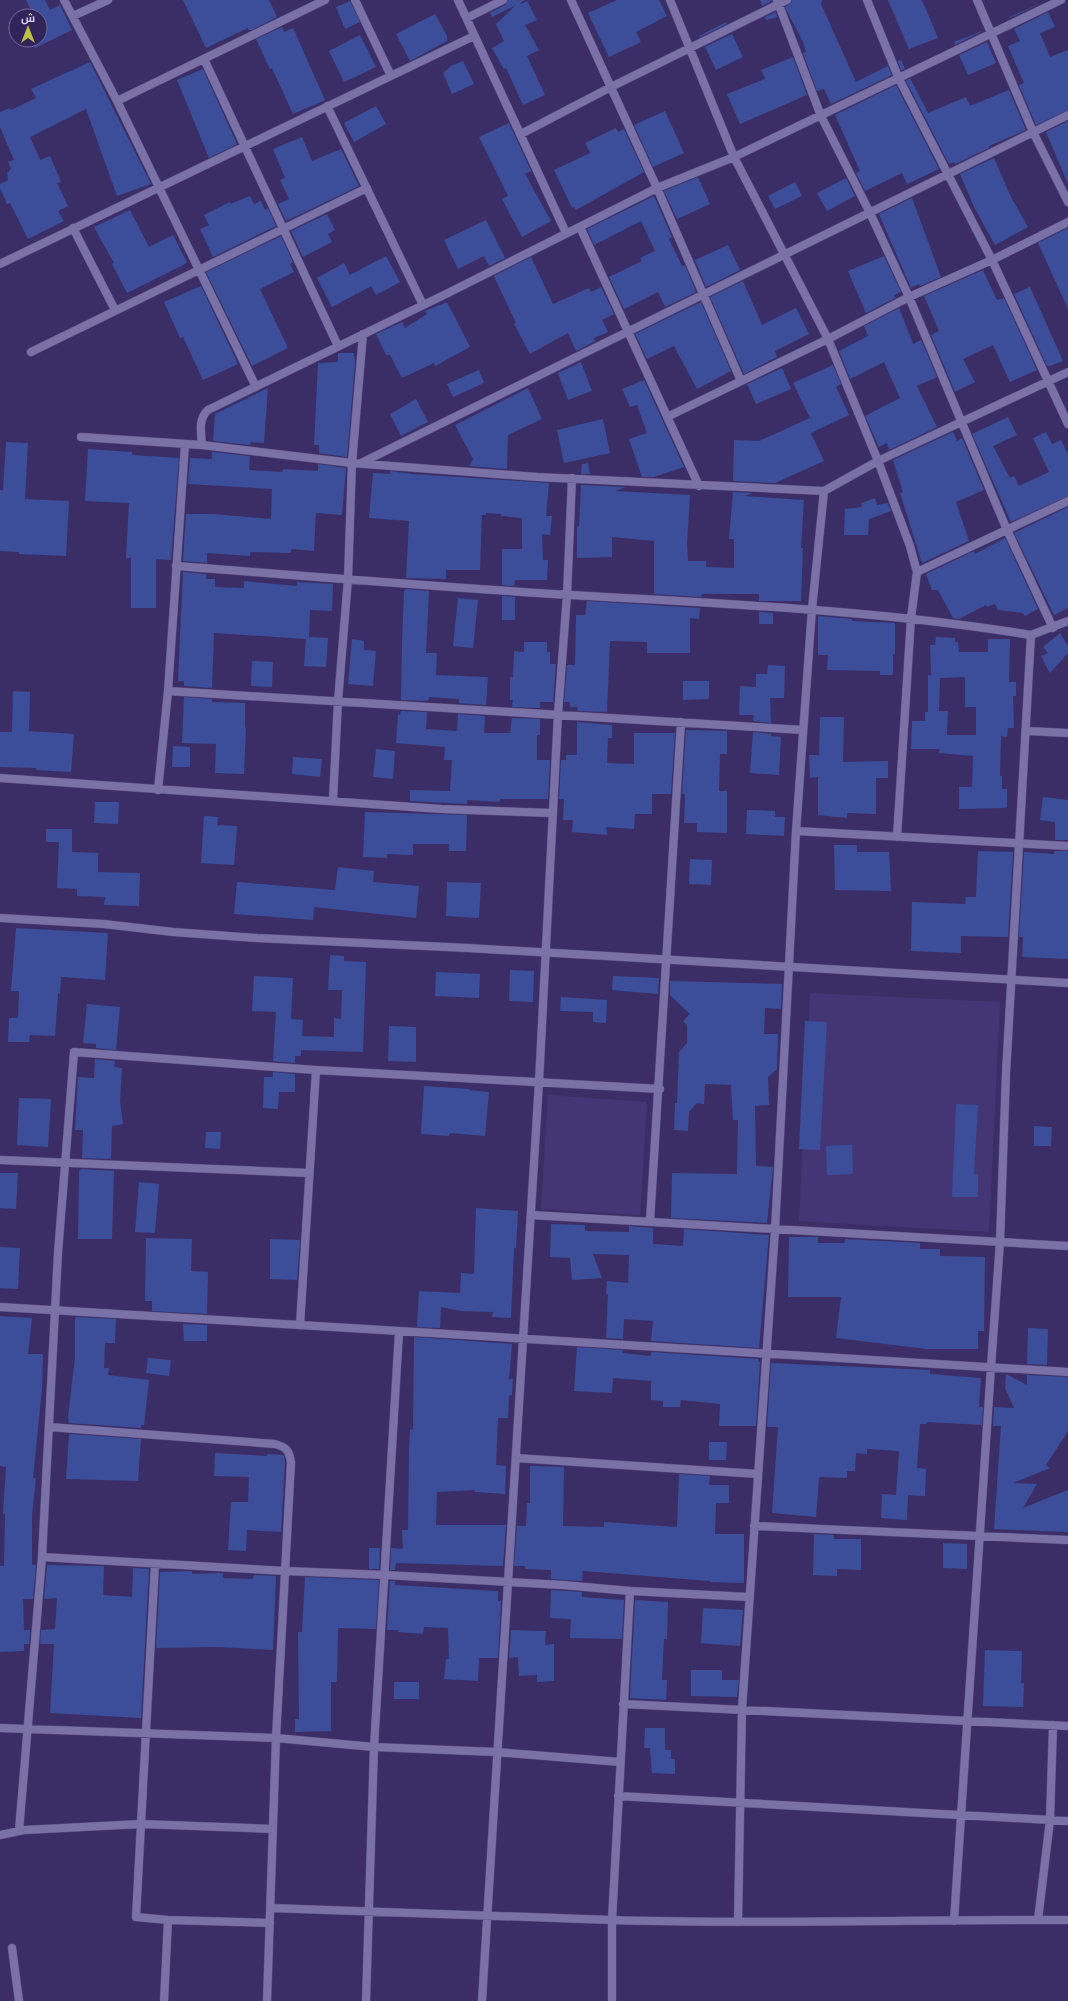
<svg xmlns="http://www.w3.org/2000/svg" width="1068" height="2001" font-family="Manrope,Cairo,sans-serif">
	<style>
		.built { fill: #443675 }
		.building { fill: #3c4e99; fill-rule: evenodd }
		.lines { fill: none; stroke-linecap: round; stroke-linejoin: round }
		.minor-casing { stroke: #574b7f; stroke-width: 9 }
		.tertiary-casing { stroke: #574b7f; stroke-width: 9 }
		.minor { stroke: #7a71a7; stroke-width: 8 }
		.tertiary { stroke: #7a71a7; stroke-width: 8 }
	</style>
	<rect width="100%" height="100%" fill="#3b2e66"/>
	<path class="built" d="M810,993L1000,1002L989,1232L799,1221Z
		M548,1095L647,1102L640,1215L541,1209Z"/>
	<path class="building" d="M26,0H45L50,10L60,5L72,30L35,48L31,40H40V16H19L31,10Z
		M183,0H269L277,17L252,30H248V28L206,48Z
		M508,0H525L520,3L521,4L527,1L537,20L525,25L539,50L527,56L545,95L523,105L506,68L504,69L492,48L504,41L496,24L516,5L492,17L490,13L505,5Z
		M617,0H659L667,16L636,32L641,42L609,57L588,13Z
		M760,0H772V1L762,6Z
		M792,0H822L821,4L856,82L888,66L892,75L831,104L824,89L817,91L803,53L806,52L803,42L785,7L791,3Z
		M888,0H922L938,38L909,49Z
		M350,1L360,22L345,29L336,7Z
		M1044,2L1010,18L1009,17Z
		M776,12L777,17L766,20L765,17Z
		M1048,12L1055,27L1040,33L1050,57L1068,50V110L1036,125L1019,85L1024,83L1008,46L1020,41L1014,29Z
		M435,14L447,36V41L410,61L396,34Z
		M726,22L727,24L700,37L699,36Z
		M282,27L284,32L293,28L325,100L293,114L272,68L270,69L256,39Z
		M982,31H983L955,45L954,42Z
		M732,34L743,57L716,70L705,47Z
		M360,35L376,67L344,82L329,51Z
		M987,42L996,63L968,75L959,55Z
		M793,57L807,95L740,124L727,94L765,79L761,70Z
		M901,60L905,69L901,70L898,61Z
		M463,61L474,84L452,94L443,73L451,66Z
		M90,62L151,184L117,196L86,109L30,137L40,160L50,156L61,182L57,183L68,206L58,211L64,221L28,239L10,203L7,204L0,188V184L8,180L7,173L11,169L8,162L14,160L0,127V112L10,108L11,110L36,98L31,89Z
		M203,69L237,144L209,158L177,80Z
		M910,78L928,113L966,97L970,106L1009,90L1026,130L989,146V148L955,164L954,162L949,164L906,81Z
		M896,85L939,169L907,184L902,173L865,191L856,173L860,171L835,115Z
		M376,106L386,124L354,142L344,123Z
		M665,111L684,153L653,167L634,125Z
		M1068,121V184L1046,132Z
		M509,123L531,171L525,174L551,221L522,237L502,199L508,196L479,137Z
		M616,128L618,132L624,129L644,172L576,210L574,207L572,208L554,170L590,153L585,143Z
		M302,137L312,161L341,149L359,186L286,221L278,204L289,199L280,180L285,178L273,149Z
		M994,158L1010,195L1028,227L995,245L975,209L960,174Z
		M698,177L710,204L677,219L664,191Z
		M846,178L855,196L827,211L817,193Z
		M795,182L802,196L775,209L768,196Z
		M250,196L254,204L261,201L265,210L268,208L276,226L213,257L200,229L209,225L204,215L230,202V204Z
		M654,196L672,237L669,239L682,266L685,265L696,292L665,307L658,292L624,309L609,277L642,261L640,258L655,251L641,221L594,245L587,229Z
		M912,198L941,277L920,286L919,284L911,288L879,214Z
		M130,210L149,247L173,235L187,263L127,293L112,264L114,263L94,227Z
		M327,214L335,230L328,234L332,242L303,257L291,231Z
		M486,220L505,258L489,266L484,256L458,269L444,240Z
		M1068,228V309L1038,243Z
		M281,236L293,262L290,264L294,272L260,289L288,348L252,366L206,272Z
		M728,245L740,270L706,287L695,260Z
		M386,256L400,282L376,295L371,286L357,294L356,292V294L332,307L317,278L344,263L350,275Z
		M884,256L901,292L894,295L895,298L866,313L848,271Z
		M531,257L553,304L589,288L591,292L601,287L614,314L602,320L608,332L594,338L595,341L576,351L568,333L530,354L514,324L516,323L494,276Z
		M983,270L997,300L1004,298L1037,370L1010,382L993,345L963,359L975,382L955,392L931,335L939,331L924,296Z
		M743,281L762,325L796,308L809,334L775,351L777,357L744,374L710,297Z
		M201,286L238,364L203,380L183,337L180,338L164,302Z
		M1030,287L1063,361L1050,366H1047L1014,294Z
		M447,302L470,347L435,366L434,363L402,378L390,355H386L376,334L402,322L405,328L427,314L425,311Z
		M701,302L731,371L697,389L674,346L647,359L635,334Z
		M899,308L913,344L921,340L937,377L917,386L937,427L889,450L887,443L879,447L865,416L900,398L884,362L850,379L839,351L868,336L864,326Z
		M338,353H354L355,363L347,457L319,453V445H314L318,363L338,362Z
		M581,362L592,391L568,400L558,373Z
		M833,365L841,384L836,387L849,415L811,433L824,461L775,483L733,481L734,440L759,441L810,418L793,383Z
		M782,368L791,389L756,404L747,384Z
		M479,370L484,383L453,397L447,384Z
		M644,380L684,467L654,477H642L629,439L647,433L637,405L630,407L622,389Z
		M268,388L264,443L251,442L250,445L213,441L215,414Z
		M528,388L542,419L508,435L507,469L469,466L473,459L455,425Z
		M416,399L428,422L401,436L390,414Z
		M1008,417L1017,435L993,446L1010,478L1014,476L1019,486L1049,472L1033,438L1046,432L1052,444L1061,440L1068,454V496L1011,522L972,434Z
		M603,419L610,453L564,463L557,430Z
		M953,432L957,441L962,438L984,490L956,502L969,541L922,563L900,493L903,492L893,460Z
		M6,442L28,443L25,499L69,501L66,556L19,554V552L0,551V490H3Z
		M88,449L132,452V455L179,458L171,560L156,559V608H131V558H126L129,503L85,501Z
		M212,452L250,456L249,470L282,472L283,469L318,471V464L346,468L342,515L316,513L314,551L291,549V553L250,552V556L207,553V563L183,561L186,514H213L271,519L272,489L188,484L190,458L212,459Z
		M588,463L590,474H581L582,464Z
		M390,471L412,474L549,483L546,516H552L550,535L542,534L543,560H548L547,580H515L514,586L502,585V549H522V518L501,516V514L486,513V515H482L480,570H446V579L406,578L409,521L369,518L373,473L390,474Z
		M581,485L626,487L615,491L690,495L687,543L688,561H706V567L734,568V539H729L733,492L753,493L745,496L804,500L801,548H803L801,601H759V594H702L701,597L654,594V541L612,537V557L577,558V526H579Z
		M875,498L877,505L888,503L891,511L869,519L868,535H844L845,509L862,507L861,503Z
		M1068,507V608L1054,615L1014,533Z
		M1005,538L1038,609L1025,616L1023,613L998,610L995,604L987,607L986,605L959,619L953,618L938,590H932L926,574L974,551L975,554Z
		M183,572L206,574V579H215V587L244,588V581L297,586V582L333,584L332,611L310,610L309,637L328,638L326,667L304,666L306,639L214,633L212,688L184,686V681H178Z
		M406,589L429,591L426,653H437L436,675L488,677L486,705L459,703V699L429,697L428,701L401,700L402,643L404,591Z
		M502,596L515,597V620H502Z
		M458,598L478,600L473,648L453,646Z
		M587,601L700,608L699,619L690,618V653H647V642L610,641L607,712L577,711L578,707H570V702H564L567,665H575L576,615H585Z
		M759,612L773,613V624H759Z
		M818,616L852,619V621L895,623V654H893V675H880V671L827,670L828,655H818Z
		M1060,633L1068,646V653L1050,673L1041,656L1048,653L1043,647Z
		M936,637L955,638V642H958L959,652H988V639H1010L1009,682H1016V696H1013L1014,728H1008L1007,737L1001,736L1000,776H1002V789H1007V807L1005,808L959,809V787H972L973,756L939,753L940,749H911L912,721H925V712H928V675H931L930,645H935ZM965,677V707H976V735H947L948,711H939L940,678Z
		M352,639L364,641V650L376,651L373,686L348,684Z
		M524,642H547V652H550V664H556L553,702H540V708L512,707L513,700H510V677H513L514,651L524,652Z
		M252,661L273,662L272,687L251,686Z
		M768,665L785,666L784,698H770L771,723L753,721L754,715H739L740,686L756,687V674H767Z
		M683,681H709V699L683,700Z
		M13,691L30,692L29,731L74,734L71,772L36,770V768L0,767V732H12Z
		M184,697L212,699V702L245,703V727L246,728L244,774L215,773L216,744L182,743Z
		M401,711L427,712L426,729L457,731L458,714L485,716L484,733H510L512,718L540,719V735H537V760H550L548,799H500V802L467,800V804L410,801V790L450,791L452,760H444L445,747L396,743L398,714L400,715Z
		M820,717H844L843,762L888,761V778H876V814L847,813V818L818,815V777L810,778L809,755H819Z
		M577,722L612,725V738H608L607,763L634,764V733H675L671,794H652V814H635L634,829L606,827L607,835L572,832L573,820H563L564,799H559L561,760H566V755H577Z
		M686,730L727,731V754H720L719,791H727V833L697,832V823H684L685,794H682Z
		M753,732L771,734V736L781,737L779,775L750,773Z
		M173,746L190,747V767H172Z
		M376,749L395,751L393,779L373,777Z
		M293,757L322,759L320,777L292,774Z
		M1043,797L1068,800V840H1055V822L1040,820Z
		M95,802H119L118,824L94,823Z
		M747,810L775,811V817H785L784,836L746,834Z
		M365,812L467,815L466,851H449V844H413V855L387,854V858L363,857Z
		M204,816L218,817L217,825L237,826L234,865L201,863Z
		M46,829H72V852L98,853V872L140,873L139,906L104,905L105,897L77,896V889L57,888L59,842H46Z
		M834,845H857V852H889L891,891L835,890Z
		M978,851L1013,852L1008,937L961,936V953L911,951L912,902L965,904L966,897H976Z
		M1054,851H1068V959L1022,957L1023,937H1019L1024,852L1054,854Z
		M690,859L712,860L711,885L689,884Z
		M338,867L374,871L373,882L419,886L416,918L314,907L313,920L234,914L237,882L335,890Z
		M447,882L481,883L479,918L446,916Z
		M16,928L108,933L105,980L61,977L60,994H58L55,1036L30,1035L29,1042H8L9,1018H18L19,991H11Z
		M330,955L344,956V961L366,962L363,1052L301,1050V1056H295V1063L273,1061L276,1012L252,1011L254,976L293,978L291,1019L303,1020L302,1036L334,1037V1018L341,1019L342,990H328Z
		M510,970L534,971L533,1002L509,1001Z
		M436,972L480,974L479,998L435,996Z
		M613,976L659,978L658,994L612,990Z
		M670,981L782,984L781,1009L765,1008L764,1034H778L777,1069L768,1077L769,1105L755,1106L756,1166L773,1167L767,1223L671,1218L672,1173L737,1174L738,1120H733L731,1085L705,1084L704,1104L697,1103L689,1112L688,1131L674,1130L675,1103H677L679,1052L687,1043V1025L683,1021L690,1014L670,995Z
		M561,997L607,1000L606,1023L593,1022V1012L560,1011Z
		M87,1004L120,1007L116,1050L96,1048V1044L83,1043Z
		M805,1021L827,1022L820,1150L799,1149Z
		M389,1026L416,1027V1062L388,1061Z
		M95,1059L115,1061L114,1067L122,1068L120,1102L123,1124L112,1126L111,1159L82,1158L83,1130H75L78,1077L94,1078Z
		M273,1072L295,1074V1092H279L278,1109L263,1108L264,1077H273Z
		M424,1086L469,1089V1090L489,1092L485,1136L450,1133L449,1136L421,1134Z
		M19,1098L51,1099L48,1147L17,1145Z
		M956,1104L978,1105L974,1174H978V1197H952Z
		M1034,1126L1052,1127L1051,1146H1034Z
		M206,1132H221L220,1149L205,1148Z
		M852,1145L853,1174L827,1175L826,1146Z
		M82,1169L114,1171L112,1239H78L79,1171Z
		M0,1173H18L16,1209L0,1208Z
		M139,1182L159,1184L155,1233L135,1232Z
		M476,1208L518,1211L516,1248H514L511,1318L492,1317L493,1312L460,1311L441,1307L440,1328L417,1327L419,1291L460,1293L461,1273L474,1274Z
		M551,1224L585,1225V1231L629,1232V1226L653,1228V1244L683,1246L684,1229L769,1235L759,1348L651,1341L653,1321L624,1319L623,1339L606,1338L608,1294H606L607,1281L628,1283L629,1255L593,1254L602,1278L572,1280L570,1258L550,1257Z
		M789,1237H818V1243H845V1239L920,1243V1249H940V1256L985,1257L984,1331H978V1349H926L836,1338L841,1297H788Z
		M146,1238L192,1239L191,1271L208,1272L207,1314L152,1311V1301H145Z
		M270,1239L300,1240L297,1280L270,1279Z
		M0,1247L20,1248L18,1289L0,1288Z
		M0,1316L32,1318L28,1354H43L42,1389L33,1478H36L32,1516V1565H36L33,1599H23L24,1630H30L29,1644H24V1651L0,1652V1566H4L5,1514H3L6,1467L0,1466Z
		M75,1317L116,1319L115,1343H105L104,1368H109L108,1375L149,1380L144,1425H141V1428L69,1423L68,1417L75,1357Z
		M183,1324L207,1325V1341H184Z
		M1028,1328L1048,1329L1047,1365L1027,1364Z
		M414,1337L512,1344L509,1379H513L512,1395H509L508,1418H498L496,1465L506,1466L505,1494L475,1492V1490L437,1492L436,1525H506L503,1566L396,1563L395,1570H390L391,1548L403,1549L402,1530H408L409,1450L410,1429L413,1430Z
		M577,1347L623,1350L622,1353L651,1356V1352L759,1359L758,1362H760L756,1426H719L720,1404L681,1400L680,1407H663V1401L651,1400V1381L613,1378L612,1393L574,1391Z
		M148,1358L171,1360L169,1376L146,1373Z
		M771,1363L930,1370V1374L981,1378L979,1407H983L982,1425L927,1422L926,1424H920L917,1468L926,1469L925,1496L908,1495L907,1520L881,1518L882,1494L896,1495L899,1451L867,1449V1454L856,1453L855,1471H847V1478L819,1477L816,1517L772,1513L778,1427H767Z
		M1006,1374L1027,1385V1375L1068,1377V1431L1046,1465L1050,1468L1013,1483L1037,1484L1023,1508L1068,1490V1532L994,1529L1001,1426H993L994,1407L1014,1408L1005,1388Z
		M69,1434L141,1439L138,1481L66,1479Z
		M709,1442H727L726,1460H709Z
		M215,1453L267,1456V1454L283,1455L284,1456L285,1462L281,1532L247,1530L246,1551L228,1550L231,1502H248L249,1477L214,1476Z
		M530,1466L564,1467L563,1526L604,1527V1522L677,1527L679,1474L710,1476L709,1485H729V1503H716L715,1534H744V1583L710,1582V1581L583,1571L582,1581L551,1579V1570L525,1569V1566H514L517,1526H526L527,1503H530Z
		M814,1534L834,1535V1539H861V1570L837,1569V1576L813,1575Z
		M943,1543L967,1544V1569L943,1568Z
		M369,1548H380L379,1569H369Z
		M47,1565L104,1566L103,1595L132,1597L133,1568L149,1569L141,1718L50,1713L54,1644H40L41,1630L55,1629L57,1598L44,1599Z
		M192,1571V1574L223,1573V1578L253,1579L254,1575L276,1576L273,1650L220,1647L156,1648L160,1572Z
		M305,1577L379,1580L376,1629L338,1628L337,1682H331V1731L295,1732V1719H299L298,1632H302Z
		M390,1581H395V1585L498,1591V1601H501L498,1658H479L478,1681L444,1679L446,1659H449L448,1628L424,1627L423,1634L398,1632V1630H387Z
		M551,1590L582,1592V1597L624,1600L622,1639L570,1638L571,1619L550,1618Z
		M635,1600L668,1602L667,1639H664L662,1680H667L666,1700L630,1698Z
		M703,1608L743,1610L740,1646L701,1643Z
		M511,1630L546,1631L545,1645L554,1644V1681L537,1682V1675L519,1676L518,1657L509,1658Z
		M985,1650L1022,1651L1021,1683H1024L1023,1707L983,1706Z
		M691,1670H722V1680H739L737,1697L691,1696Z
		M394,1682H419V1699H394Z
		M645,1728H665V1750H671V1759H675V1774L652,1773L650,1748H644Z"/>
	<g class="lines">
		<defs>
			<path id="minor" d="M64,0L117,101L256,387
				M355,0L391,76
				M458,0L566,233
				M571,0L657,188L741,381
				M670,0L734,157L828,339L878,461L910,546L917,572L911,618L897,837
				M777,0L821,116L870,213L909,297L1007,530L1053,628
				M867,0L899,79L992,260L1068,424
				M977,0L1033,132L1068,202
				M73,16L108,0
				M467,18L503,0
				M204,59L338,346
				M117,101L325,0
				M327,106L423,305
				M521,134L611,87L787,0
				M580,227L699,486
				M73,228L115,310
				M0,264L474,36
				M31,352L367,188
				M667,417L828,339L909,297L992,260L1068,222
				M81,437L202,445L352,463L537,477L824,491L878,461L1068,372
				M202,445C201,432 198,419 208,410L448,293L657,188L734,157L1061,0
				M361,463L1068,115
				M176,566C308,576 439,587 571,595C725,604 879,610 1031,635
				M917,572L1068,501
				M168,691L803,730
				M1027,731L1068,733
				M0,778L441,809L552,813
				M158,790L168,691L185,444
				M333,800L338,701L348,579L352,463L363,334
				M796,831L1068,846
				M316,1070L300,1325L1068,1372
				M0,1160L309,1173
				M531,1215L1068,1246
				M650,1221L681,722
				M49,1427L275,1444C286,1447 289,1450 291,1462L276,1738L267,2001
				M516,1458L758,1474
				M754,1526L1068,1540
				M42,1557L286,1571L385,1575L563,1585L630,1591L749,1597
				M155,1564L136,1917L168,1920L270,1923
				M623,1704L1068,1726
				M0,1728L276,1738L374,1747L496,1752L620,1762
				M618,1796L1068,1821
				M19,1831L42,1557L58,1253L74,1052L316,1070L660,1089
				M0,1835L24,1830L141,1824L273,1829
				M271,1908C385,1911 498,1917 611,1920C764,1925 916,1919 1068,1920
				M1038,1920L1050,1820L1053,1725
				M954,1921L991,1367
				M738,1922L742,1709L775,1230L796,831L812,609L824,491
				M12,1948L19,2001
				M164,2001L168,1920
				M366,2001L374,1747L399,1332
				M482,2001L539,1082L558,714L567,595L572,478
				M612,2001V1920L630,1591"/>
			<path id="tertiary" d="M0,918L104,924L173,932L257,938L468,948L1068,983
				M0,1307L300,1325
				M991,1367L1000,1242L1006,1073L1031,635L1068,621"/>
		</defs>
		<use href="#minor" class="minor-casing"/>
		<use href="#tertiary" class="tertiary-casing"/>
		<use href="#minor" class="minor"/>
		<use href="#tertiary" class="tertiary"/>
	</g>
	<g transform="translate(28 28)"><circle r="19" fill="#31245a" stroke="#736997"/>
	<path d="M0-3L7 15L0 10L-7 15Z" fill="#bcbf44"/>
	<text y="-6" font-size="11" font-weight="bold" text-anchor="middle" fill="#d5d0f3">ش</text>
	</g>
</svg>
